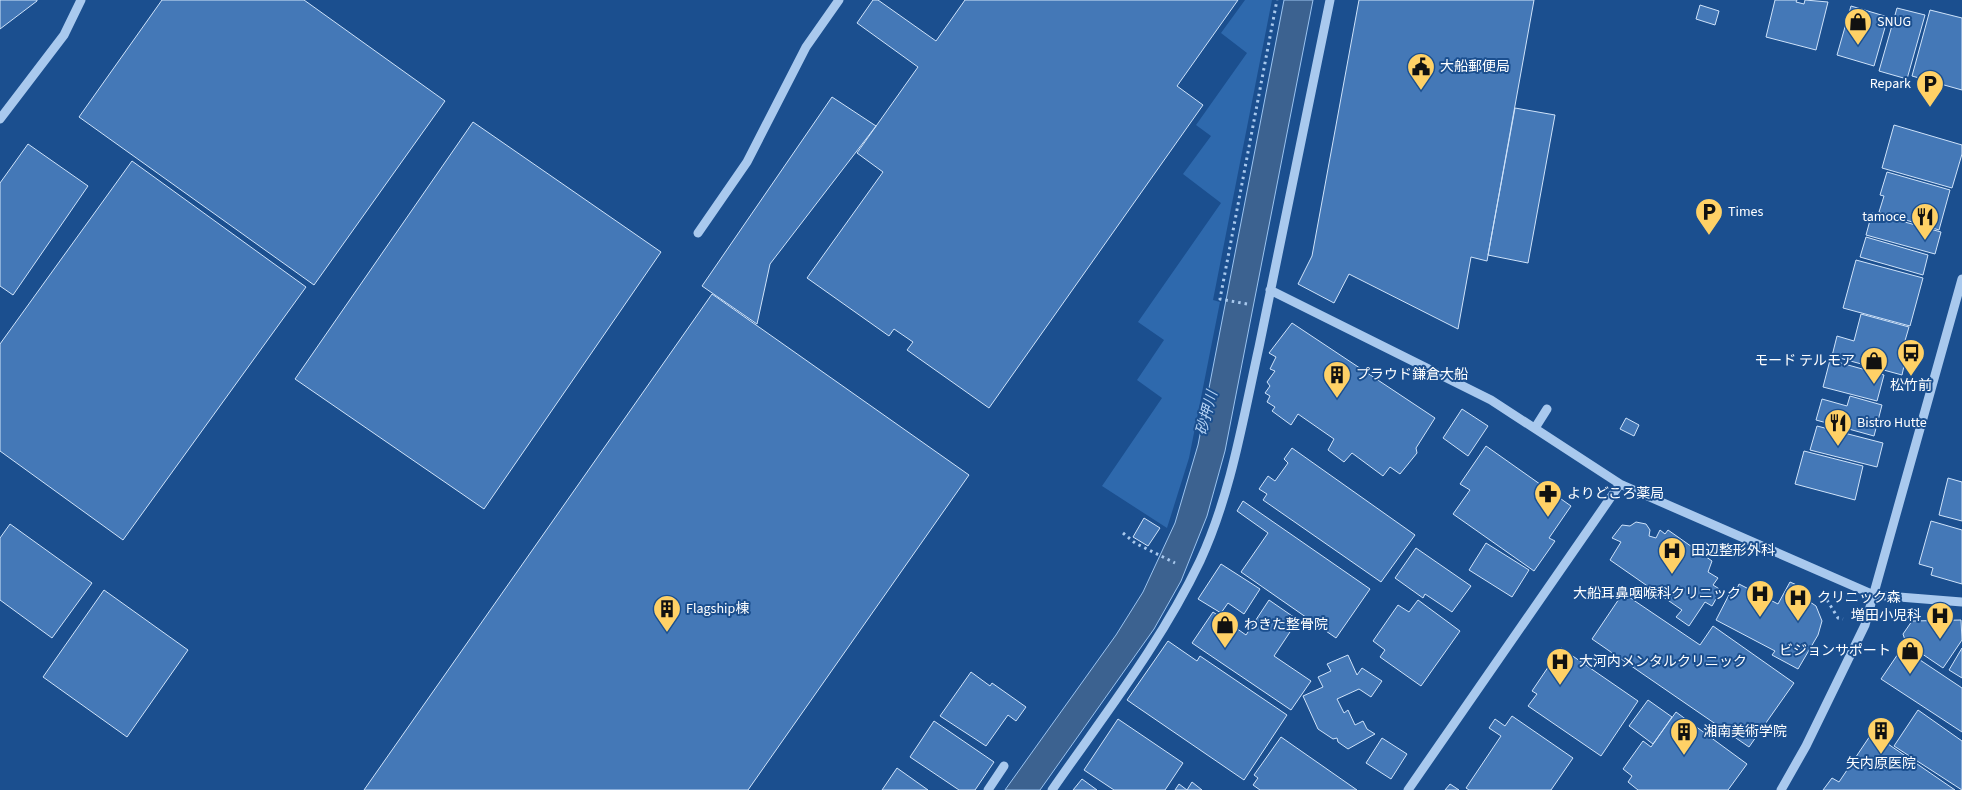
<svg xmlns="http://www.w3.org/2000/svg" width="1962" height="790" font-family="'Source Sans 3','Noto Sans JP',sans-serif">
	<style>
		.green { fill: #2e69ad }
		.water { fill: #3c6290; stroke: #9cc4f0 }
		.building { fill: #4478b7; stroke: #cfe3fa }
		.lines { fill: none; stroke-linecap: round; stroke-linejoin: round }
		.path { stroke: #a9c9ee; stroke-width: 3; stroke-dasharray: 2.5 4; stroke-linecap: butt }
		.minor { stroke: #a9c9ee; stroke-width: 9 }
		.labels { text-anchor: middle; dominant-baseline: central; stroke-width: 4; stroke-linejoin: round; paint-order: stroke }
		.poi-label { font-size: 14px; fill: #fff; stroke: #1b4f8f; text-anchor: start }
		.water-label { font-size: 15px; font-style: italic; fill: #b5d3f5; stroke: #1b4f8f }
	</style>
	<rect width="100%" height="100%" fill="#1b4f8f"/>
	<path class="green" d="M1245,0H1272L1213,300L1220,302L1189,458L1167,528L1102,486L1162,398L1137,380L1164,340L1138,322L1221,203L1183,174L1211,136L1196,125L1247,53L1221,33Z"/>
	<path class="water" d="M1284,0H1313L1225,451L1207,516L1181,581L1154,629L1040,790H1005L1116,635L1143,592L1175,523L1198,445Z"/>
	<path class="building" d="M0,0H37V1L0,29Z
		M162,0H304L445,101L314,285L79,117Z
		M873,0H878L936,41L965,0H1238L1177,86L1203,105L989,408L907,350L913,342L894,329L889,336L807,278L883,172L857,153L918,67L857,23Z
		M1359,0H1534L1487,261L1471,257L1458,329L1349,274L1334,303L1298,284L1312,256Z
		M1775,0H1797L1796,2L1804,4L1805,0L1828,2L1816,50L1766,37Z
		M1700,5L1719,11L1715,25L1696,19Z
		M1851,6L1888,17L1874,66L1837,55Z
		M1897,8L1925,15L1907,79L1879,71Z
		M1930,10L1962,18V90L1912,76Z
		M832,97L876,126L770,264L757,324L702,286Z
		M1515,108L1555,115L1528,263L1488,255Z
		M473,122L661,252L484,509L295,379Z
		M1894,125L1962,145V154L1952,188L1882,168Z
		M28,144L88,186L13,295L0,286V183Z
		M132,161L306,287L123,540L0,451V344Z
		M1887,172L1950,190L1939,230L1879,212L1884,196L1880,195Z
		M1872,213L1941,232L1935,254L1866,235Z
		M1866,237L1928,255L1923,275L1860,257Z
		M1856,260L1923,278L1910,326L1843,308Z
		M712,294L969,475L748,790H364Z
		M1861,314L1909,327L1902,351L1907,352L1902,375L1832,356L1837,336L1854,341Z
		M1292,323L1435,418L1416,448L1417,453L1400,474L1390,467L1383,476L1352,453L1344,462L1328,450L1334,439L1298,414L1291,425L1272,411L1275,407L1267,402L1270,396L1265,393L1270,386L1267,382L1275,371L1270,369L1276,357L1269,353Z
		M1830,360L1884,375L1877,401L1823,387Z
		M1850,396L1882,405L1874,436L1816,420L1822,399L1847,406Z
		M1462,409L1488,426L1468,456L1443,438Z
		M1626,418L1639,425L1634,436L1620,429Z
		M1817,426L1883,443L1877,467L1810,450Z
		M1486,446L1571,506L1549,538L1555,541L1534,571L1453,514L1470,490L1460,484Z
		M1292,448L1415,535L1381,582L1263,500L1267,494L1259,489L1268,476L1275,481L1288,463L1284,459Z
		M1804,451L1863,466L1855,500L1795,484Z
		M1948,478L1962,482V521L1939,515Z
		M1243,501L1370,589L1336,638L1241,572L1268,533L1237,511Z
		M1144,518L1160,528L1148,546L1133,537Z
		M1931,521L1962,530V584L1931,575L1933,568L1919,564Z
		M1636,522L1646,524L1650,530L1649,536L1656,538L1660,530L1665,534L1668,530L1712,561L1708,572L1718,578L1713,585L1721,590L1712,606L1705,602L1689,626L1676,617L1682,610L1610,560L1621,542L1612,538L1622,525L1630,526Z
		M10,524L92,583L52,638L0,600V538Z
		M1486,543L1529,570L1512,597L1469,570Z
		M1416,548L1471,586L1452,612L1425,594L1423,598L1395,578Z
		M1221,564L1260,589L1244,614L1228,603L1221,613L1198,599Z
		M1790,582L1808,590L1804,598L1816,606L1822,621L1818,635L1798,669L1772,655L1775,651L1716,620L1733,587L1737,589L1739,584L1778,604Z
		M104,590L188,650L127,737L43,677Z
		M1623,593L1700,645L1713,626L1794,683L1749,747L1592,639Z
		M1269,600L1298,620L1274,656L1311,681L1291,710L1192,643L1213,612L1246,635Z
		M1418,600L1460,631L1421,686L1380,657L1385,650L1373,641L1398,605L1409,612Z
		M1961,620L1962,640L1943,668L1906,643L1903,634L1912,621Z
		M1168,641L1197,661L1200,656L1287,715L1244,780L1127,700Z
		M1561,648L1638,701L1601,756L1528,706L1537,694L1532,691Z
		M1902,648L1962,688V732L1881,679Z
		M1962,648V678L1949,670Z
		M1348,655L1357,675L1362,668L1382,681L1371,697L1359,689L1337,699L1344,713L1348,710L1355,725L1363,721L1367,729L1375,734L1348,749L1338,742L1337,738L1333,739L1318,729L1303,696L1323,687L1318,677L1331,671L1327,664Z
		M971,672L990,686L992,683L1026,707L1016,721L1008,715L986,746L940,716Z
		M1648,700L1672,717L1653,744L1629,726Z
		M1918,710L1962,741V790L1894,746Z
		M1676,712L1747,764L1728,790H1638L1628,782L1632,776L1623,769L1643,741L1651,747Z
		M1512,716L1573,758L1551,790H1469L1466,788L1501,736L1489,728L1495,719L1505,726Z
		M1118,719L1183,763L1165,790H1114L1084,770Z
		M934,721L994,762L975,790H959L910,757Z
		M1872,733L1955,790H1823L1832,778L1839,782Z
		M1281,737L1357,790H1260L1253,785L1258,778L1254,775Z
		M1382,738L1407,754L1391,779L1366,763Z
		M897,768L928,790H882Z
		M1082,779L1097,790H1073Z
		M1192,782L1202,790H1175L1179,784L1187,790Z
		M1450,784L1459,790H1445Z"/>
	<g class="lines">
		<path class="path" d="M1247,304L1220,299L1277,0
			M1123,533L1135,543L1175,563
			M1827,600L1838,618L1843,619"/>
		<path class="minor" d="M0,119L64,35L81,0
			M698,233L747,162L806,47L839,0
			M1270,290L1491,400L1620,484L1874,595L1962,602
			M1535,428L1547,409
			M988,790L1004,766
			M1052,790C1104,715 1161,643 1200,561C1231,494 1243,419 1259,347C1283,232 1306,116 1330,0
			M1408,790L1620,484
			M1781,790L1806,746L1865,625L1962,279"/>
	</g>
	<defs>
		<symbol id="shop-pin" viewBox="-11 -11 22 30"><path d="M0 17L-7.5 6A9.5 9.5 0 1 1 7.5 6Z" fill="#ffd166" stroke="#1b4f8f"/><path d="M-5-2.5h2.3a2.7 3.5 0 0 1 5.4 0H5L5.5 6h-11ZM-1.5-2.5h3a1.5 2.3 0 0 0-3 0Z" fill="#111"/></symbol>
		<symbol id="civic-pin" viewBox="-11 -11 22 30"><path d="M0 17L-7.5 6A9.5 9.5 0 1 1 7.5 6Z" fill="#ffd166" stroke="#1b4f8f"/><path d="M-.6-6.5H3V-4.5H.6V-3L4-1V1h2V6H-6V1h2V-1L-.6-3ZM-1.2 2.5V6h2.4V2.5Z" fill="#111"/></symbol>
		<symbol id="parking-pin" viewBox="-11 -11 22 30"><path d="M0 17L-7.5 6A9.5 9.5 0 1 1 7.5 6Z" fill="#ffd166" stroke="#1b4f8f"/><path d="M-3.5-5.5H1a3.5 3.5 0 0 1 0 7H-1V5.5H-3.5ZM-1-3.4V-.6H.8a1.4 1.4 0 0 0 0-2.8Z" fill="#111"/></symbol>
		<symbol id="restaurant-pin" viewBox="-11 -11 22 30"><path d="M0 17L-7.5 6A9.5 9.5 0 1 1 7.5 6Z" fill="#ffd166" stroke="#1b4f8f"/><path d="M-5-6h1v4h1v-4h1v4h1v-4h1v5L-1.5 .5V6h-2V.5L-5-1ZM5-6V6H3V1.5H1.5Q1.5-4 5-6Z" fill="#111"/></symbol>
		<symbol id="bus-pin" viewBox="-11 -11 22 30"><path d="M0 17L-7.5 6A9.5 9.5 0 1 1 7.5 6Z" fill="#ffd166" stroke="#1b4f8f"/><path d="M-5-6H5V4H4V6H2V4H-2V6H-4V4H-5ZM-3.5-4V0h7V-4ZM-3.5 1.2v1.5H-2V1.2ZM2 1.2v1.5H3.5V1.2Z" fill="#111"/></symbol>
		<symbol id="building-pin" viewBox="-11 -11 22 30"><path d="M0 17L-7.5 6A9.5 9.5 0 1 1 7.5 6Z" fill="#ffd166" stroke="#1b4f8f"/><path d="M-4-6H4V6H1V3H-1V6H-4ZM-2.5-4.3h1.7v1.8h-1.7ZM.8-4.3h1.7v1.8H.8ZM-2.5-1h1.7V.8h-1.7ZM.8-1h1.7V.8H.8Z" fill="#111"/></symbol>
		<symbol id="pharmacy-pin" viewBox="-11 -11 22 30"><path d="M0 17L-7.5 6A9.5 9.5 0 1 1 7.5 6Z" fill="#ffd166" stroke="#1b4f8f"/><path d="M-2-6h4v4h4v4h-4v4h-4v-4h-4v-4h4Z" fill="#111"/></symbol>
		<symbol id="hospital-pin" viewBox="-11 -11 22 30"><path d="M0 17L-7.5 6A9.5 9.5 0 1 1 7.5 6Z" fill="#ffd166" stroke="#1b4f8f"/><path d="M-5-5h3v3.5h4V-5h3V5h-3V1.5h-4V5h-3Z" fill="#111"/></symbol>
	</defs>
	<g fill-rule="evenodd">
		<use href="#shop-pin" x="1842" y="6" width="32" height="43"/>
		<use href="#civic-pin" x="1405" y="51" width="32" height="43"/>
		<use href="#parking-pin" x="1914" y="68" width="32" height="43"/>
		<use href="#parking-pin" x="1693" y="196" width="32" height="43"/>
		<use href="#restaurant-pin" x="1909" y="201" width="32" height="43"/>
		<use href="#bus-pin" x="1895" y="337" width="32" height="43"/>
		<use href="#shop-pin" x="1858" y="345" width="32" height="43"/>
		<use href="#building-pin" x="1321" y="359" width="32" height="43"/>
		<use href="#restaurant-pin" x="1822" y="407" width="32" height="43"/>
		<use href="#pharmacy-pin" x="1532" y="478" width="32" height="43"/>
		<use href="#hospital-pin" x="1656" y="535" width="32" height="43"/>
		<use href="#hospital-pin" x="1744" y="578" width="32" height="43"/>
		<use href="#hospital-pin" x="1782" y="582" width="32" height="43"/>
		<use href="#building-pin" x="651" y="593" width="32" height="43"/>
		<use href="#hospital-pin" x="1924" y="600" width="32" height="43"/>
		<use href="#shop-pin" x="1209" y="609" width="32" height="43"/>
		<use href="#shop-pin" x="1894" y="635" width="32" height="43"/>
		<use href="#hospital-pin" x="1544" y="646" width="32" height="43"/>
		<use href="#building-pin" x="1865" y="715" width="32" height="43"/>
		<use href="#building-pin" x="1668" y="716" width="32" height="43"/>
	</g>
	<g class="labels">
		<g class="poi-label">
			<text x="1877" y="22">SNUG</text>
			<text x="1440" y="67">大船郵便局</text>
			<text x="1911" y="84" text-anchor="end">Repark</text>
			<text x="1728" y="212">Times</text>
			<text x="1906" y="217" text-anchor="end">tamoce</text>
			<text x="1855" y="361" text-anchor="end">モード テルモア</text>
			<text x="1356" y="375">プラウド鎌倉大船</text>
			<text x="1911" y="386" text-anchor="middle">松竹前</text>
			<text x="1857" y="423">Bistro Hutte</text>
			<text x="1567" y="494">よりどころ薬局</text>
			<text x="1691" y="551">田辺整形外科</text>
			<text x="1741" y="594" text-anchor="end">大船耳鼻咽喉科クリニック</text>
			<text x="1817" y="598">クリニック森</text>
			<text x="686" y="609">Flagship棟</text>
			<text x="1921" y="616" text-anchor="end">増田小児科</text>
			<text x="1244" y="625">わきた整骨院</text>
			<text x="1891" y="651" text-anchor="end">ビジョンサポート</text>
			<text x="1579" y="662">大河内メンタルクリニック</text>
			<text x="1703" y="732">湘南美術学院</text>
			<text x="1881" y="764" text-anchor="middle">矢内原医院</text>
		</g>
		<g class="water-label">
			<text transform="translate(1207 413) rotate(-75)">砂押川</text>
		</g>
	</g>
</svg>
